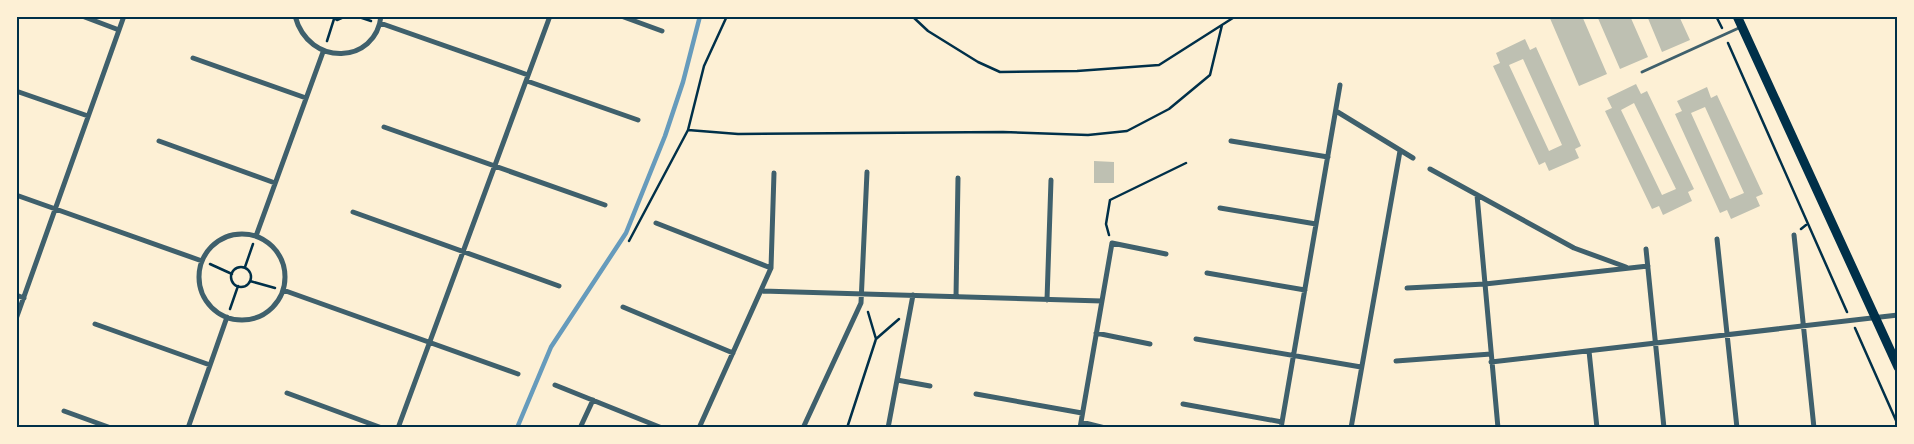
<svg xmlns="http://www.w3.org/2000/svg" width="1914" height="444" font-family="'Nunito Sans',sans-serif">
	<style>
		.lines { fill: none; stroke-linecap: round; stroke-linejoin: round }
		.stream { stroke: #669bbc; stroke-width: 4.5 }
		.building { fill: #bec0b2; fill-rule: evenodd }
		.path { stroke: #003049; stroke-width: 2.5 }
		.service { stroke: #3f606c; stroke-width: 3 }
		.minor { stroke: #3f606c; stroke-width: 5 }
		.secondary { stroke: #003049; stroke-width: 9 }
		.neatline { fill: none; stroke: #003049; stroke-width: 2 }
	</style>
	<rect width="100%" height="100%" fill="#fdf0d5"/>
	<g class="lines">
		<path class="stream" d="M517,428L551,347L626,233L665,136L683,82L700,16"/>
	</g>
	<path class="building" d="M1549,16H1582L1607,74L1579,86Z
		M1597,16H1630L1648,57L1620,69Z
		M1647,16H1679L1690,40L1662,52Z
		M1525,39L1530,50L1536,47L1581,146L1575,149L1579,158L1549,171L1545,162L1539,165L1493,66L1500,63L1496,53ZM1523,59L1562,145L1549,151L1509,65Z
		M1636,84L1641,94L1647,91L1694,189L1688,192L1692,201L1663,215L1659,206L1652,209L1605,111L1612,108L1607,98ZM1634,103L1676,189L1662,195L1621,110Z
		M1707,87L1711,98L1717,95L1763,194L1756,197L1760,206L1731,219L1727,210L1720,213L1675,114L1682,111L1677,101ZM1705,107L1744,193L1730,199L1691,113Z
		M1094,161L1114,162V183H1094Z"/>
	<g class="lines">
		<path class="path" d="M330,16L337,20L346,16
			M356,16L371,21
			M912,16L928,31L978,62L1000,72L1077,71L1159,65L1236,16
			M1716,16L1722,28
			M327,41L334,19
			M1728,43L1847,312
			M688,130L738,134L1003,132L1088,135L1127,131L1169,109L1210,75L1222,25
			M1801,229L1806,225
			M1109,235L1106,224L1110,200L1186,163
			M629,241L688,130L704,66L727,16
			M210,264L232,274
			M245,267L253,244
			M231 277a10 10 0 1 1 20 0a10 10 0 1 1-20 0Z
			M250,281L275,288
			M230,309L238,286
			M868,312L876,339
			M1855,328L1898,425
			M847,428L876,339L899,319"/>
		<path class="service" d="M1642,72L1741,27"/>
		<path class="minor" d="M82,16L119,30
			M295,16C309,68 376,64 381,16
			M621,16L662,31
			M380,23L528,75
			M193,58L306,98
			M527,81L638,120
			M16,91L88,116
			M1336,111L1413,158
			M384,127L605,205
			M159,141L275,183
			M1231,141L1328,157
			M1430,169L1574,248L1626,267
			M16,195L202,261
			M1477,195L1498,428
			M1220,208L1316,224
			M353,212L559,286
			M656,223L771,268
			M199 277a43 43 0 1 1 86 0a43 43 0 1 1-86 0Z
			M1794,235L1814,428
			M256,236L323,52
			M1717,239L1737,428
			M1646,249L1664,428
			M1207,273L1305,290
			M1407,288L1485,284L1648,266
			M283,290L518,374
			M762,291L1102,301
			M16,295L24,298
			M956,297L958,178
			M1047,300L1051,180
			M623,307L733,353
			M16,319L124,16
			M95,324L210,365
			M1096,333L1150,344
			M1196,339L1361,367
			M1589,351L1597,428
			M1396,361L1491,354
			M1491,362L1898,315
			M897,380L930,386
			M555,385L662,428
			M287,393L382,428
			M976,394L1082,413
			M1183,404L1282,422
			M64,411L111,428
			M1081,422L1105,428
			M188,428L227,317
			M398,428L550,16
			M580,428L593,400
			M699,428L771,268L774,173
			M803,428L861,303L867,172
			M888,428L913,295
			M1080,428L1112,243L1166,254
			M1281,428L1340,85
			M1351,428L1400,151
			M1552,428H1553"/>
		<path class="secondary" d="M1737,16L1898,367"/>
	</g>
	<rect width="1914" height="444" fill="none" stroke="#fdf0d5" stroke-width="35"/>
	<rect x="18" y="18" width="1878" height="408" class="neatline"/>
</svg>
